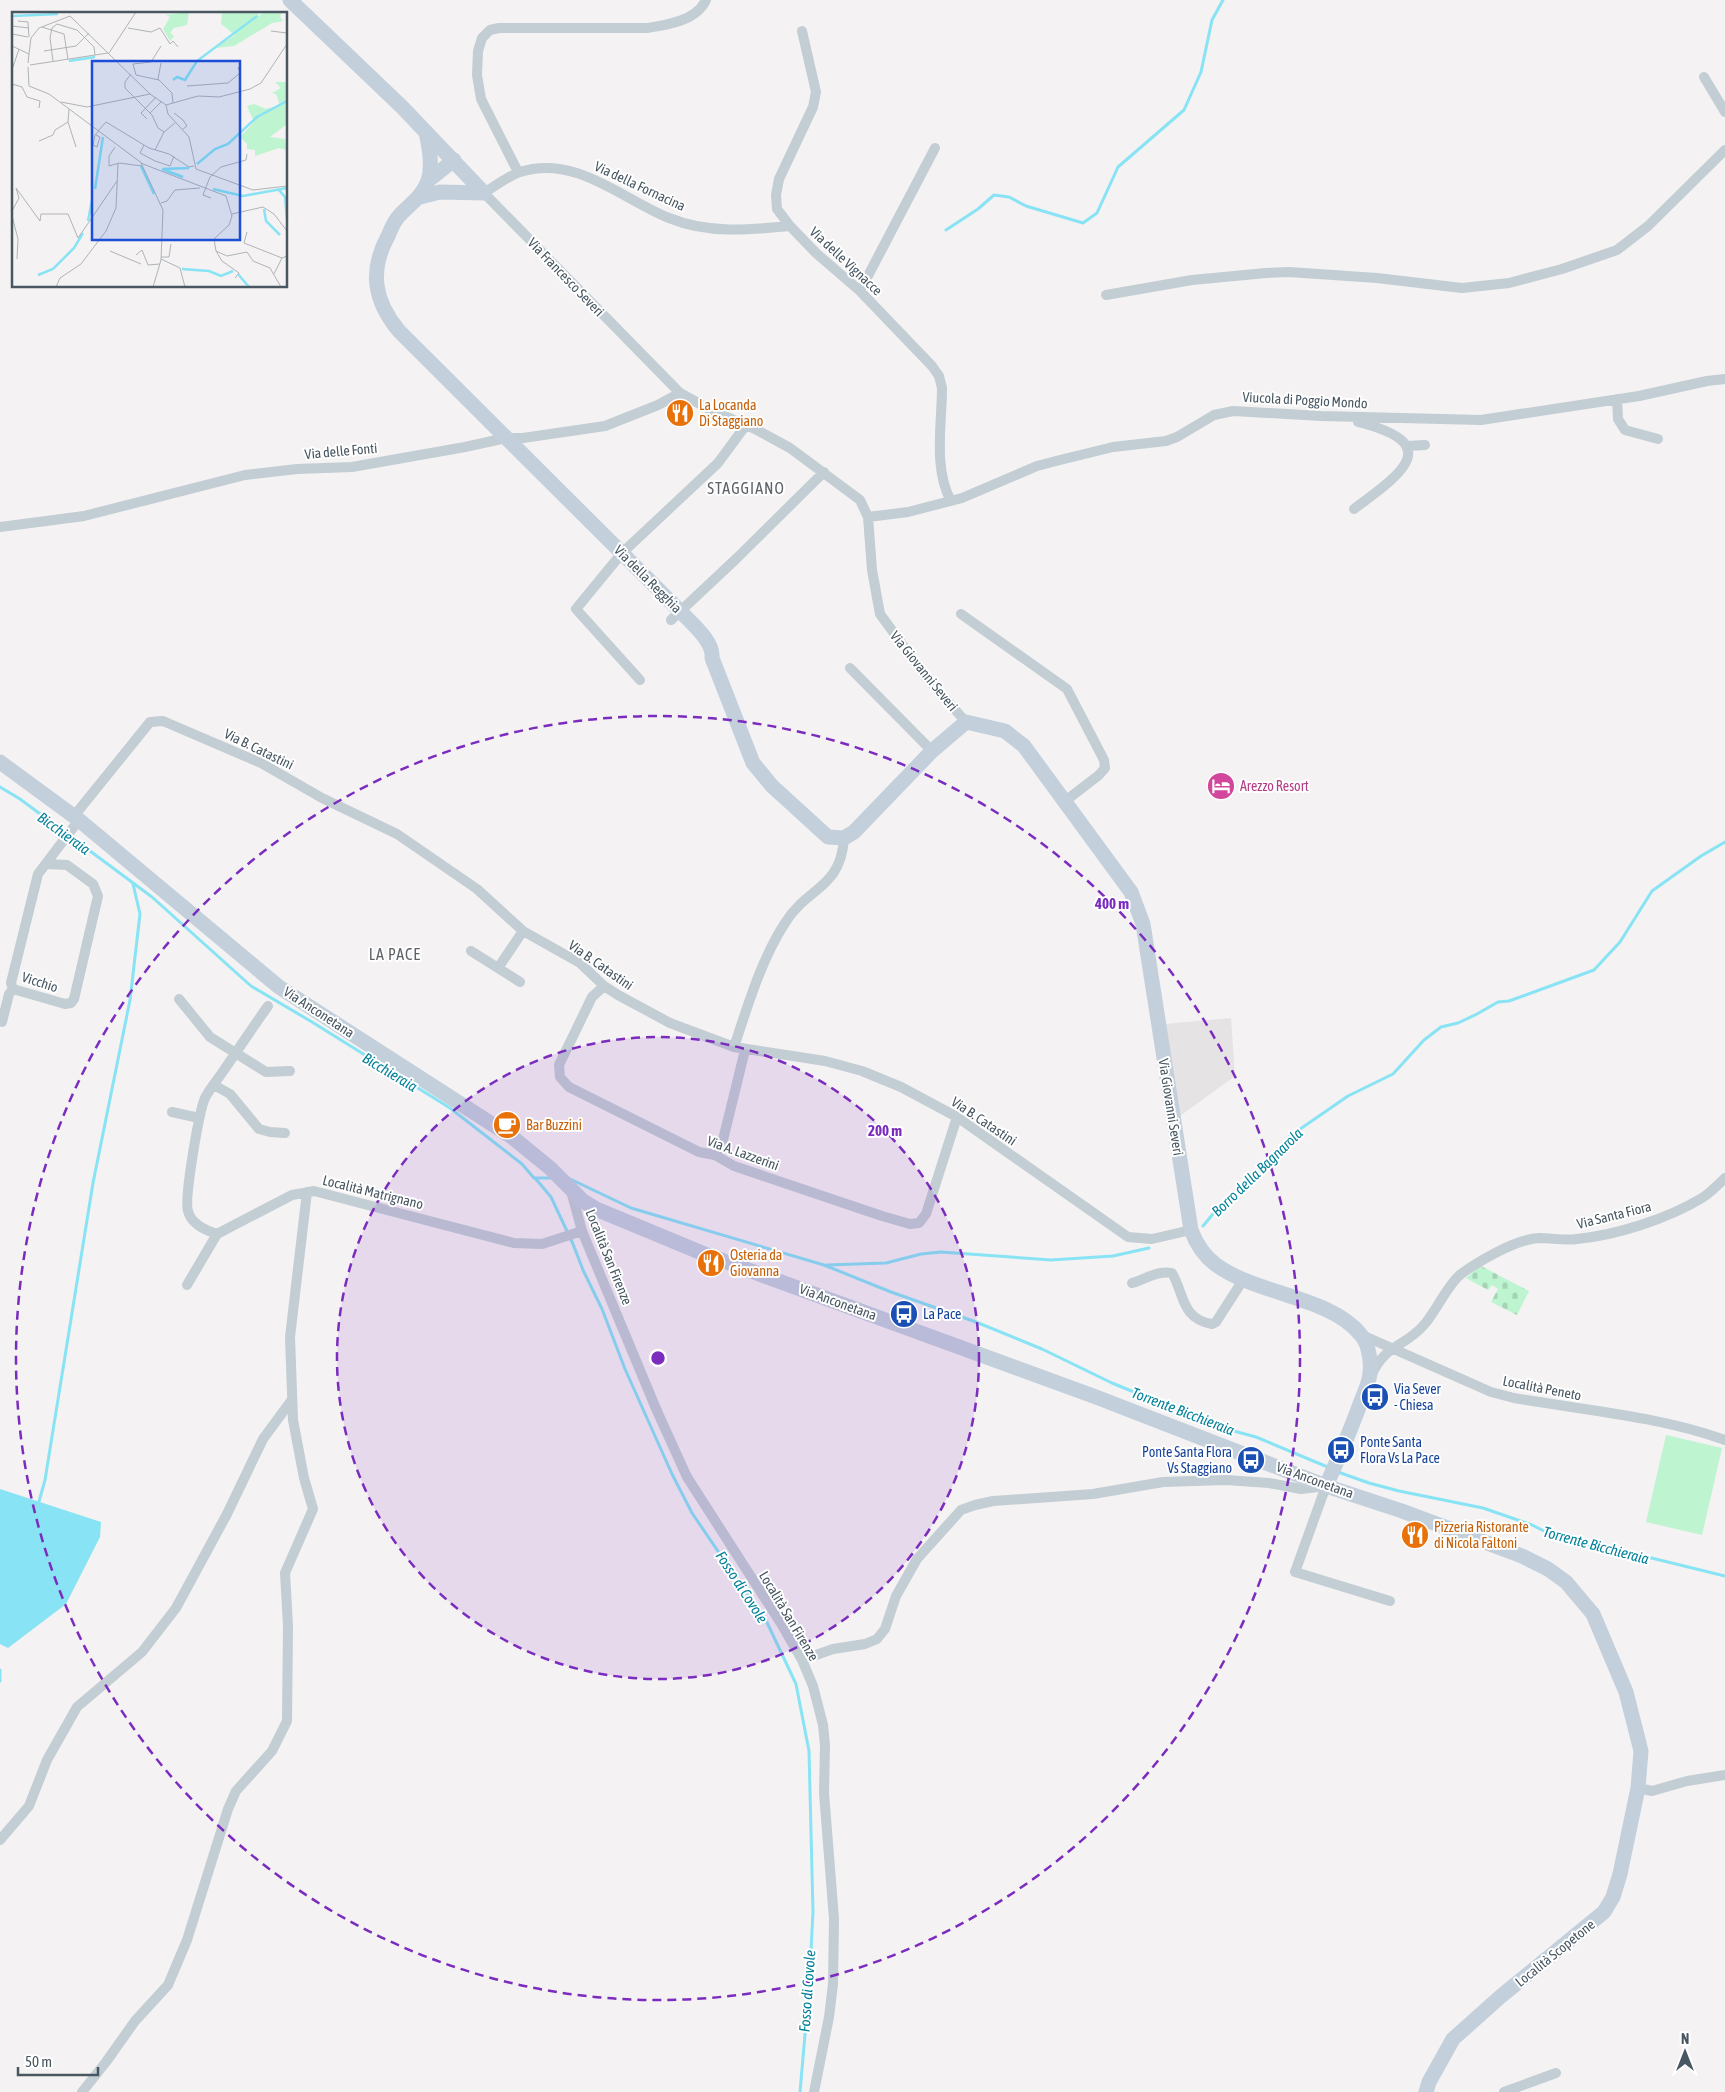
<svg xmlns="http://www.w3.org/2000/svg" width="1725" height="2092" font-family="'Asap Condensed',sans-serif">
	<style>
		.education { fill: #e5e3e4 }
		.cemetery { fill: url(#cemetery-stones) }
		.pitch { fill: #bef4d0 }
		.water { fill: #88e3f4 }
		.lines { fill: none; stroke-linecap: round; stroke-linejoin: round }
		.stream { stroke: #88e3f4; stroke-width: 3 }
		.street { stroke: #c2cdd4; stroke-width: 10 }
		.secondary { stroke: #c3d0dc; stroke-width: 15 }
		.ring { fill: none; stroke: #7b2cbf; stroke-width: 2.5; stroke-dasharray: 9 6 }
		.labels { text-anchor: middle; dominant-baseline: central; stroke-width: 4; stroke-linejoin: round; paint-order: stroke }
		.street-label { font-size: 14px; fill: #485762; stroke: #fff }
		.food-label { font-size: 14px; fill: #c56008; stroke: #fff; text-anchor: start }
		.hotel-label { font-size: 14px; fill: #b23c85; stroke: #fff; text-anchor: start }
		.transit-label { font-size: 14px; fill: #164399; stroke: #fff; text-anchor: start }
		.water-label { font-size: 15px; font-style: italic; fill: #03829a; stroke: #fff }
		.quarter-label { font-size: 16px; letter-spacing: 1px; fill: #5d6368; stroke: #fff }
		.inset-river { fill: none; stroke: #88e3f4; stroke-width: 2.5 }
		.inset-road { fill: none; stroke: #afb4b8; stroke-width: 1 }
		.view { fill: #1d4ed8; fill-opacity: 0.15; stroke: #1d4ed8; stroke-width: 2.5 }
		.inset-edge { fill: none; stroke: #485762; stroke-width: 2.5 }
		.centre { fill: #7b2cbf; stroke: #fff; stroke-width: 2.5 }
		.ring-label { font-size: 15px; text-anchor: middle; font-weight: bold; fill: #7b2cbf; stroke: #fff; stroke-width: 4; stroke-linejoin: round; paint-order: stroke }
	</style>
	<defs>
		<pattern id="cemetery-stones" width="16" height="16" patternUnits="userSpaceOnUse" patternTransform="scale(1.25)"><rect width="16" height="16" fill="#bef4d0"/><path d="M2 7V4a2 2 0 0 1 4 0v3zM10 15v-3a2 2 0 0 1 4 0v3z" fill="#a5d3b5"/></pattern>
	</defs>
	<rect width="100%" height="100%" fill="#f4f2f2"/>
	<path class="education" d="M1231,1018L1235,1076L1180,1116L1165,1024Z"/>
	<path class="cemetery" d="M1481,1266L1529,1291L1517,1315L1491,1302L1498,1289L1492,1285L1488,1290L1466,1278Z"/>
	<path class="pitch" d="M1666,1435L1722,1448L1702,1535L1646,1522Z"/>
	<path class="water" d="M0,1489L101,1522L100,1537L66,1604L8,1648L0,1644Z"/>
	<g class="lines">
		<path class="stream" d="M946,230L978,209L994,195L1009,197L1026,206L1083,223L1097,213L1118,167L1184,110L1201,72L1212,20L1223,0
			M0,787L20,799L152,897L251,986L312,1022L450,1108L522,1164L534,1178H552
			M535,1178L551,1197L573,1244L583,1270L602,1309L625,1369L672,1474L692,1513L743,1588L763,1614L796,1684L809,1751L813,1912L809,1989L800,2092
			M568,1178L631,1208L824,1265L891,1292L976,1322L1042,1349L1112,1383L1219,1427L1256,1437L1330,1468
			M1203,1226L1218,1208L1253,1178L1290,1136L1348,1096L1393,1074L1424,1040L1441,1027L1458,1023L1477,1014L1498,1002L1509,1001L1594,970L1620,942L1652,891L1701,856L1725,842
			M827,1265L886,1263L921,1254L941,1252L1051,1260L1113,1256L1149,1248
			M1338,1472L1369,1483L1399,1491L1483,1508L1532,1525L1556,1537L1587,1545L1623,1551L1725,1576
			M38,1505L45,1480L93,1183L130,1000L140,914L133,884
			M0,1670V1681"/>
		<path class="street" d="M802,31L816,92L813,107L779,179L776,195L777,209L790,226L816,253L860,291L932,366L939,376L942,388C942,423 933,469 951,501
			M1704,77L1725,112
			M518,172L481,99L477,75L478,51L482,38L490,30L499,28H647C667,25 696,21 706,0
			M790,226C749,230 708,234 669,218C622,199 575,154 520,172C508,176 495,186 484,193L680,393L711,410L757,430L790,448L860,500L868,517L872,570L880,614L926,677L966,722
			M860,291L935,148
			M1106,295L1192,280L1266,273L1289,272L1377,278L1462,288L1509,283L1562,269L1617,250L1648,226L1725,150
			M1617,399L1618,419L1625,430L1658,439
			M1407,446L1425,445
			M1354,509C1401,474 1446,444 1358,422
			M868,517L908,512L962,498L1037,466L1060,460L1113,447L1166,441L1177,437L1214,415L1233,411L1321,416L1481,420L1639,396L1707,381L1725,379
			M0,527L84,516L245,475L297,469L352,467L465,447L506,438H523L605,426L658,405L680,393
			M961,614L1067,689L1104,760L1105,768L1099,775L1064,802
			M671,620L737,558L824,472
			M850,668L932,751
			M640,680L576,609L622,553L718,463L746,425
			M74,816L150,722L163,721L261,763L322,798L397,834L477,889L523,931L580,963L604,986L618,995L670,1023L734,1047L825,1061L862,1071L901,1087L957,1117L1128,1237L1152,1239L1191,1230
			M46,864L67,865L93,884L98,896L74,999L71,1003L65,1004L13,989L11,983L38,874L79,820
			M471,951L520,982
			M498,968L523,931
			M604,986L592,997L559,1065L560,1077L569,1087L699,1152L715,1155L734,1166L882,1216L910,1224L919,1223L926,1214L957,1117
			M179,999L210,1037L266,1072L290,1071
			M268,1006C253,1027 239,1048 224,1070C218,1079 210,1088 205,1098C199,1111 184,1199 188,1211C191,1224 205,1230 217,1234L292,1195L314,1191L514,1243L542,1244L582,1231
			M2,1022L9,994L13,989
			M734,1047C748,1005 761,960 785,923C807,887 841,889 844,838
			M214,1085L230,1094L259,1129L270,1132L285,1133
			M172,1112L199,1118
			M715,1155L722,1144L745,1050
			M571,1191L582,1231L657,1411L687,1477L782,1625L802,1660L813,1686L823,1725L825,1745L824,1793L834,1919L833,1984L829,2017L814,2092
			M1132,1283C1145,1279 1159,1270 1172,1273C1184,1293 1181,1319 1212,1324L1216,1322L1243,1280
			M187,1285L217,1234
			M1362,1335L1491,1392L1514,1398C1584,1410 1657,1416 1725,1440
			M1372,1374C1385,1345 1404,1347 1423,1326C1436,1312 1447,1285 1461,1274C1479,1261 1516,1239 1539,1238C1552,1238 1565,1241 1577,1239C1617,1235 1667,1219 1702,1198C1710,1193 1718,1185 1725,1178
			M802,1660L833,1649L865,1644L877,1639L885,1629L896,1596L917,1559L961,1510L975,1505L993,1501L1093,1494L1163,1482L1226,1480L1269,1483L1301,1489L1326,1486L1295,1572L1390,1601
			M1638,1788L1652,1791L1687,1781L1725,1775
			M0,1840L29,1806L47,1760L77,1707L142,1652L176,1608L227,1514L263,1439L291,1401
			M82,2092L106,2062L135,2021L168,1985L187,1940L228,1809L236,1791L272,1751L287,1721L288,1626L285,1573L313,1509L304,1478L293,1420L290,1337L307,1192
			M1504,2092L1556,2073"/>
		<path class="secondary" d="M290,0L402,107L484,193
			M426,132C429,147 433,166 428,181C422,197 410,204 399,216C394,221 391,229 388,236C369,271 374,301 399,331L680,611C691,623 714,641 712,658L753,763L772,786L828,837L844,838L854,832L932,751L966,722L1005,731L1024,746L1131,892L1143,924L1191,1230C1196,1243 1203,1255 1215,1264C1256,1295 1330,1296 1361,1335C1370,1345 1372,1367 1369,1379C1367,1388 1363,1396 1360,1404C1350,1432 1338,1459 1326,1486
			M429,180L454,160
			M420,197L440,192L484,193
			M0,762L79,820L279,987L512,1137L550,1168L583,1201L596,1209L702,1253L1096,1397L1326,1486L1402,1511L1522,1556L1548,1569L1566,1582L1593,1614L1626,1692L1641,1751L1638,1788L1620,1874L1613,1897L1604,1912L1500,1997L1453,2039L1429,2082L1426,2092"/>
	</g>
	<circle cx="658" cy="1358" r="321" fill="#7b2cbf" fill-opacity=".12"/>
	<g class="ring">
		<circle cx="658" cy="1358" r="321"/>
		<circle cx="658" cy="1358" r="642"/>
	</g>
	<defs>
		<symbol id="restaurant-disc" viewBox="-11 -11 22 22"><circle r="9.5" fill="#e8710a" stroke="#fff"/><path d="M-5-6h1v4h1v-4h1v4h1v-4h1v5L-1.5 .5V6h-2V.5L-5-1ZM5-6V6H3V1.5H1.5Q1.5-4 5-6Z" fill="#fff"/></symbol>
		<symbol id="hotel-disc" viewBox="-11 -11 22 22"><circle r="9.5" fill="#d1479c" stroke="#fff"/><path d="M-6-4.5h1.5V1H6V5H4.5V3h-9V5H-6ZM-4 0a1.8 1.8 0 1 1 3.6 0ZM.5 0V-2.5h3Q6-2.5 6 0Z" fill="#fff"/></symbol>
		<symbol id="cafe-disc" viewBox="-11 -11 22 22"><circle r="9.5" fill="#e8710a" stroke="#fff"/><path d="M-5.5-4.5H6V0H3Q3 3.5 0 3.5H-2.5Q-5.5 3.5-5.5 0ZM3-3.2v2h1.7v-2ZM-6 4.5H4V6H-6Z" fill="#fff"/></symbol>
		<symbol id="bus-disc" viewBox="-11 -11 22 22"><circle r="9.5" fill="#1a4fb4" stroke="#fff"/><path d="M-5-6H5V4H4V6H2V4H-2V6H-4V4H-5ZM-3.5-4V0h7V-4ZM-3.5 1.2v1.5H-2V1.2ZM2 1.2v1.5H3.5V1.2Z" fill="#fff"/></symbol>
	</defs>
	<g fill-rule="evenodd">
		<use href="#restaurant-disc" x="664" y="397" width="32" height="32"/>
		<use href="#hotel-disc" x="1205" y="770" width="32" height="32"/>
		<use href="#cafe-disc" x="491" y="1109" width="32" height="32"/>
		<use href="#restaurant-disc" x="695" y="1247" width="32" height="32"/>
		<use href="#bus-disc" x="888" y="1298" width="32" height="32"/>
		<use href="#bus-disc" x="1359" y="1381" width="32" height="32"/>
		<use href="#bus-disc" x="1325" y="1434" width="32" height="32"/>
		<use href="#bus-disc" x="1235" y="1444" width="32" height="32"/>
		<use href="#restaurant-disc" x="1399" y="1519" width="32" height="32"/>
	</g>
	<g class="labels">
		<g class="street-label">
			<text transform="translate(640 186) rotate(25)">Via della Fornacina</text>
			<text transform="translate(846 261) rotate(43)">Via delle Vignacce</text>
			<text transform="translate(566 277) rotate(46)">Via Francesco Severi</text>
			<text transform="translate(1305 400) rotate(3)">Viucola di Poggio Mondo</text>
			<text transform="translate(341 451) rotate(-5)">Via delle Fonti</text>
			<text transform="translate(648 579) rotate(45)">Via della Regghia</text>
			<text transform="translate(924 671) rotate(51)">Via Giovanni Severi</text>
			<text transform="translate(259 749) rotate(26)">Via B. Catastini</text>
			<text transform="translate(601 965) rotate(35)">Via B. Catastini</text>
			<text transform="translate(40 982) rotate(18)">Vicchio</text>
			<text transform="translate(319 1012) rotate(33)">Via Anconetana</text>
			<text transform="translate(1171 1107) rotate(81)">Via Giovanni Severi</text>
			<text transform="translate(984 1121) rotate(34)">Via B. Catastini</text>
			<text transform="translate(743 1153) rotate(20)">Via A. Lazzerini</text>
			<text transform="translate(373 1192) rotate(14)">Località Matrignano</text>
			<text transform="translate(1614 1215) rotate(-14)">Via Santa Fiora</text>
			<text transform="translate(609 1257) rotate(68)">Località San Firenze</text>
			<text transform="translate(838 1302) rotate(20)">Via Anconetana</text>
			<text transform="translate(1542 1388) rotate(11)">Località Peneto</text>
			<text transform="translate(1315 1480) rotate(20)">Via Anconetana</text>
			<text transform="translate(789 1616) rotate(59)">Località San Firenze</text>
			<text transform="translate(1555 1953) rotate(-39)">Località Scopetone</text>
		</g>
		<g class="food-label">
			<text x="699" y="405">La Locanda<tspan x="699" dy="16">Di Staggiano</tspan></text>
			<text x="526" y="1125">Bar Buzzini</text>
			<text x="730" y="1255">Osteria da<tspan x="730" dy="16">Giovanna</tspan></text>
			<text x="1434" y="1527">Pizzeria Ristorante<tspan x="1434" dy="16">di Nicola Faltoni</tspan></text>
		</g>
		<g class="hotel-label">
			<text x="1240" y="786">Arezzo Resort</text>
		</g>
		<g class="transit-label">
			<text x="923" y="1314">La Pace</text>
			<text x="1394" y="1389">Via Sever<tspan x="1394" dy="16">- Chiesa</tspan></text>
			<text x="1360" y="1442">Ponte Santa<tspan x="1360" dy="16">Flora Vs La Pace</tspan></text>
			<text x="1232" y="1452" text-anchor="end">Ponte Santa Flora<tspan x="1232" dy="16">Vs Staggiano</tspan></text>
		</g>
		<g class="water-label">
			<text transform="translate(64 833) rotate(36)">Bicchieraia</text>
			<text transform="translate(390 1072) rotate(31)">Bicchieraia</text>
			<text transform="translate(1257 1172) rotate(-44)">Borro della Bagnarola</text>
			<text transform="translate(1183 1411) rotate(21)">Torrente Bicchieraia</text>
			<text transform="translate(1596 1545) rotate(15)">Torrente Bicchieraia</text>
			<text transform="translate(742 1587) rotate(57)">Fosso di Covole</text>
			<text transform="translate(807 1991) rotate(-86)">Fosso di Covole</text>
		</g>
		<g class="quarter-label">
			<text x="746" y="488">STAGGIANO</text>
			<text x="395" y="954">LA PACE</text>
		</g>
	</g>
	<g transform="translate(12 12)">
		<rect width="275" height="275" fill="#f4f2f2"/>
		<path d="M177,0L175,13L162,16L158,21L162,24L158,29L151,17L158,5L154,3ZM210,0H246L247,4L252,0H270L268,4L271,9L260,11L222,34L203,36L223,23L209,12ZM263,70H275V112L258,125L273,127L275,138L267,136L243,144V138L235,137V132L228,125L242,110L235,94L242,92L254,97L268,93L264,82L260,81L269,76Z" fill="#bef4d0"/>
		<path class="inset-river" d="M0,4L46,2M57,49L83,45M161,68L165,65L173,68L185,49L245,4M185,152L203,137L216,132L245,105L275,89M129,154L142,182M150,157L171,165M151,157L177,156M83,177L91,125M201,177L231,184L275,176M267,178L273,185L275,207M252,197L254,209L268,223M76,209L80,188M170,257L197,259L209,264L221,259M226,262L237,275M26,263L41,257L62,236L71,221"/>
		<path class="inset-road" d="M6,9L16,10L17,25M0,14L17,16M30,15L52,22L56,47M116,16L139,20L148,16L158,32L161,29L166,35M259,19L275,21M0,22L16,25M0,34L17,42L16,51M32,39L64,34L77,21M97,41L124,0M17,42L19,26L27,16L58,4L138,82L154,93M41,49L38,26L40,16L45,12L65,18L82,35L83,43M149,51L146,67L160,81L161,91M18,53L96,41M1,55L7,37M16,55L17,74L37,82L131,152L214,184L220,204L217,213L202,227L204,239L215,244L235,240L241,249L258,256L269,275M119,62L113,70V76L140,103L146,116L152,120L163,111M124,63L121,52L139,50L149,34M124,63L147,68M0,72L10,75L15,85L28,89L27,96M175,74L216,71L228,61L226,55M49,90L75,95L138,82M154,93L156,102L177,125L184,157L241,178L275,174M154,93L186,84L207,85L238,77L249,71L275,32M57,97L56,110L64,135M138,101L150,89M162,101L171,108L175,114L171,117M135,107L129,101L144,85M86,119L94,110L137,136L157,142L177,155L182,154M84,123L88,125L85,135L81,133L83,123L87,119M27,129L41,123L43,118L56,110M132,133L128,141L143,149L158,154L162,144M103,135L97,144V154L107,151L130,154M143,138L152,120M129,151L151,198L149,248L141,275M4,176L28,209L29,202H56L66,226L105,169M199,186L191,183L198,165L209,155L234,148L235,142M149,191L155,189L163,178L188,176M0,199L7,186L4,176M220,202L251,195L262,202L275,219M0,204L6,227L5,247M235,220L232,231L270,246M98,239L129,252M204,239L210,249L227,261L223,266M124,243L130,238L136,253L148,252M149,245H157L159,232M149,247L168,256L173,275M262,262L270,246L275,244M44,275L48,266L69,252L94,219L104,196L106,151"/>
		<path class="view" d="M80,49H228V228H80Z"/>
		<rect width="275" height="275" class="inset-edge"/>
	</g>
	<circle cx="658" cy="1358" r="8" class="centre"/>
	<g class="ring-label">
		<text x="1112" y="909">400 m</text>
		<text x="885" y="1136">200 m</text>
	</g>
	<g transform="translate(1685 2052)" stroke="#ffffff" stroke-width="4" paint-order="stroke">
	<path d="M0-4L9 19L0 12L-9 19Z" fill="#485762"/>
	<text y="-8" font-size="14" font-weight="bold" text-anchor="middle" fill="#485762">N</text>
	</g>
	<path d="M18 2067v8h80v-8" fill="none" stroke="#485762" stroke-width="2.5"/>
	<text x="25" y="2067" font-size="15" fill="#485762" stroke="#ffffff" stroke-width="4" paint-order="stroke">50 m</text>
</svg>
